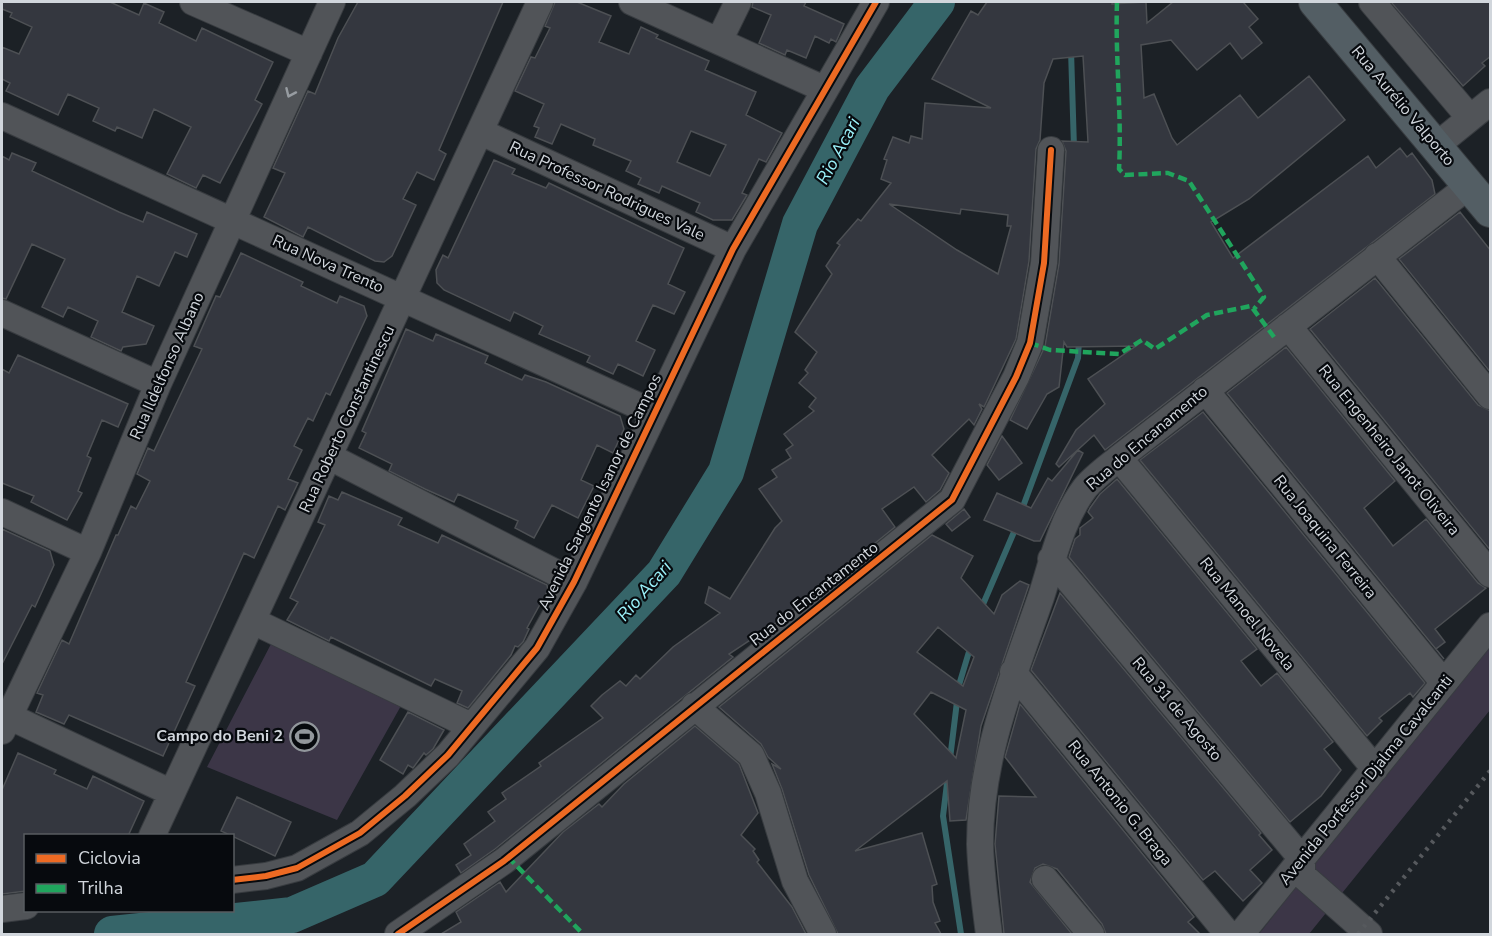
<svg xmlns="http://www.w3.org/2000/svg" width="1492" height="936" font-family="'Nunito Sans',sans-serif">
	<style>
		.green { fill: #3c3647 }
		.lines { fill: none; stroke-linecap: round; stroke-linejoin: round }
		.stream { stroke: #366569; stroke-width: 6 }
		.river { stroke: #366569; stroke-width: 36 }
		.building { fill: #34373f; stroke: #4d5054; stroke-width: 1.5; fill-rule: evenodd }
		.minor-casing { stroke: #383c40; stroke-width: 28 }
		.major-casing { stroke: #383c40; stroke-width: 34 }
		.minor { stroke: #515458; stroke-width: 26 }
		.major { stroke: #535e64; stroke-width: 32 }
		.rail { stroke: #56595d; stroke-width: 4.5; stroke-dasharray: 3 6; stroke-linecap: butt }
		.quiet { stroke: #20a55d; stroke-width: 4.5; stroke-dasharray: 9 4.5; stroke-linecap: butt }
		.cycleway-casing { stroke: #070a0e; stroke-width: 10 }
		.cycleway { stroke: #ed6a23; stroke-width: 6 }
		.oneway { stroke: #979ca1 }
		.labels { text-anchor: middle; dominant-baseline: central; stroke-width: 4.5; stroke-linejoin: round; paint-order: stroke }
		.street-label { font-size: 16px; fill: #d1d6dc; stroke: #070a0e }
		.poi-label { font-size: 16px; font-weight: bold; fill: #d1d6dc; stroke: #070a0e; text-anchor: end }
		.water-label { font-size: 18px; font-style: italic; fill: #9bf2fa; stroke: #070a0e }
	</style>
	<rect width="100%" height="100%" fill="#1c2126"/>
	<path class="green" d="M1490,640V710L1309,934H1259Z
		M271,644L402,704L337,820L207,767Z"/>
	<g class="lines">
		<path class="stream" d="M1071,50L1074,148
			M1021,512L1078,358L1079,341
			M981,609L1017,525
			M950,759L959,685L971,645
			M948,775L943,816L961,934"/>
		<path class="river" d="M112,934L292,915L375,879L664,573L726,472L800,224L872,88L937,2"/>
	</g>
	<path class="building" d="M2,2H110L139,15L144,3L164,12L159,23L196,41L202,28L273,62L255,100L262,104L220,183L203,175L196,188L167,174L191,127L154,109L142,138L117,127L115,131L93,121L99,108L68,94L58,115L6,91L10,83L2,79V47L19,54L32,27L10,17L12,13L2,9Z
		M358,2H503L439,150L446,154L434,180L417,172L403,199L416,205L392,256L384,262L375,261L308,227L303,237L264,217L285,173L273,168L308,91L315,94L338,38Z
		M555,2H577L611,16L599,42L629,54L641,27L658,35L656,38L709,61L705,70L756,92L746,115L782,133L766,162L759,159L742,193L747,195L732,220H713L696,212L700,203L662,186L659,193L638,184L641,178L626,171L631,161L593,145L595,139L561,124L552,144L535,137L539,128L534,126L544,104L515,91L531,57L535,58L550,28L545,26ZM691,131L726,145L710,176L677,162Z
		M753,2H806L804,6L844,24L836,42L831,39L829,43L815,36L806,58L787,50L785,55L759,43L771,15L752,7Z
		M987,2H1112V4L1146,2L1147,23L1173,2H1243L1258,19L1249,27L1262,43L1242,59L1230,43L1197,70L1171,40L1141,45L1144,98L1154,94L1172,138L1177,145L1240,95L1258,118L1309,76L1345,120L1249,199L1211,222L1233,258L1368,156L1376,168L1400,148L1407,157L1412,153L1432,180L1435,194L1105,450L1094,435L1059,467L1056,464L1076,430L1105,404L1088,379L1136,346L1067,347L1064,342L1059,387L1047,394L1027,429L1010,420L1045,346L1059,264L1066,151L1062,141L1088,142L1083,56L1053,59L1044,83L1040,140L1036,149L1029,261L1016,339L984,407L979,404L982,409L974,425L969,419L932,455L949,473L940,490L926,502L914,487L882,509L895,527L776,623L729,654L733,657L495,849L461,873L456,865L471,855L464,844L495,821L488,812L506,799L502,793L541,766L539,763L603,718L591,706L602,695L620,681L626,686L636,675L640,679L673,647L720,613L705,603L709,587L730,599L775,528L782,521L759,489L777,477L772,470L791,458L786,450L793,445L784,434L814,411L809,407L816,398L799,383L808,373L805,370L817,352L795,332L832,274L826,266L840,245L837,243L858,219L861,221L891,183L881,179L887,160L884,159L893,137L909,143L911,136L922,139L925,103L991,108L932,79L971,11L978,15ZM889,204L960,214L961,209L1008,215L1007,226H1011L998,274L957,250Z
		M1391,2H1491V56L1482,63L1485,66L1463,86Z
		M12,153L36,163L32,171L119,212L143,222L147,212L197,234L187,257L175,252L159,286L137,276L122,312L154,326L146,344L123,347L121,351L91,337L98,321L68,307L63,317L42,307L65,259L32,244L6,299L2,298V156L9,160Z
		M494,160L515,169L512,174L546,188L549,183L684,248L668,284L685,292L674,314L653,305L636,341L655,350L643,376L618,364L613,374L587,362L590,356L539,334L543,326L514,312L510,321L444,290L437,283L436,270L443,255L448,258Z
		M1460,212L1491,251V373L1399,259Z
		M241,253L303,282L301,286L337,303L340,296L364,306L367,316L330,395L326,393L313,421L308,418L294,446L302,450L288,479L298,483L285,510L278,506L254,558L244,553L186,682L195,686L163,756L69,715L64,724L36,712L43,695L37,693L62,640L69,644L116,535H118L131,506L136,509L150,481L137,474L148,448L154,451L169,419L202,349L194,346L216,296L220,297Z
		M1375,278L1478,405L1491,411V551L1310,329Z
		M406,329L433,341L436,334L488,356L485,363L522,380L525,375L546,382L620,416L624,429L613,453L597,445L581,480L594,486L578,518L552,505L534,538L515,528L518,521L458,494L454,502L425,489L389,471L392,464L359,448L366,433L362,431Z
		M1286,347L1395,481L1364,508L1393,546L1426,519L1478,583L1486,588L1435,629L1445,642L1436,649L1444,659L1227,393Z
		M18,355L128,404L118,427L102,420L87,456L91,458L78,491L82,493L67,520L31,502L34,496L2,483V369L9,373Z
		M1203,412L1425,683L1413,697L1410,693L1379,718L1382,721L1367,736L1140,460Z
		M1002,436L1022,463L999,480L987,465Z
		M1078,450L1083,453L1040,541H1034L984,520L997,493L1031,508L1048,478L1052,481Z
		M1117,479L1257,649L1241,661L1261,686L1277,673L1333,742L1324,749L1341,770L1321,796L1290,822L1069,557L1075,539L1080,535V528L1093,518L1088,512L1090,508L1100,494Z
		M342,492L402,518L398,525L438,543L442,535L547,585L548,590L527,628L529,629L523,642L518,647L515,646L511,655L468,708L457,703L462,691L435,679L431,686L331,637L329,641L287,620L298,602L290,598L325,525L318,522L329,496L338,500Z
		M964,509L970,517L952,531L946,524Z
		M2,529L50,551L54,565L35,607L32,605L2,664Z
		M932,535L973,556L961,578L994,614L1002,595L1020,581L1029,585L981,726L966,820L950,821L947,781L855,851L922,833L937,884L932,886L933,902L940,921L935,923L941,934H838L809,875L782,789L772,764L781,769L768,757L761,744L719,707ZM938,627L974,657L963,686L917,652ZM931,692L966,710L956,758L914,714Z
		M1060,593L1261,833L1259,835L1272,850L1250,870L1262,883L1243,901L1215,871L1203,880L1031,670Z
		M1020,704L1194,917L1188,922L1200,934H1106L1102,924L1057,869L1043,864L1035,868L1030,882L1072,934H1004L995,844L999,796L1036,797L1005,757Z
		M408,712L444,730L433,749L426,755L424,753L413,768L408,765L403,774L380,760Z
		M695,726L739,764L758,813L741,835L755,849L753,851L759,860L757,862L792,907L806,934H441L461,922L456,912L500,882L506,892L563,832L599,804L602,807L624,784Z
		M18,753L56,770L54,774L87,789L93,776L144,801L128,836H26V891L2,894V790Z
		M237,797L291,822L275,856L221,831Z"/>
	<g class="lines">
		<defs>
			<path id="minor" d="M193,2L309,53
				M632,2L824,89
				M1372,2L1470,118
				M719,41L738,2
				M2,116L654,413
				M481,132L733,249
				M1437,145L1490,102
				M1377,256L1490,396
				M2,313L158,384
				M1288,326L1490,574
				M1205,390L1444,683
				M330,457L574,582
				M1119,458L1375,769
				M2,512L88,552
				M1051,559L1302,859V875L1369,934
				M253,621L471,726
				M1013,672L1228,934
				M694,706L751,755L768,793L795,881L823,934
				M2,713L172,793
				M2,731L88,552L158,384L332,2
				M152,836L540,2
				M1045,879L1091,934
				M232,880L266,876L297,868L360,833L405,796L448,755L537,648L574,582L733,249L876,2
				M2,909L26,906
				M398,934L504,861L952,500L1016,377L1030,343L1044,263L1051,150
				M989,934C985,904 981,874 980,844C980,756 1013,678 1041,597C1053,560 1061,520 1085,488C1094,477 1108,467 1119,458L1470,185
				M1241,934L1490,626"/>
			<path id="major" d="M1315,2L1490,211"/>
		</defs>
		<use href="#minor" class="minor-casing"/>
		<use href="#major" class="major-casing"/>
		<use href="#minor" class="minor"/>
		<use href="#major" class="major"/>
		<path class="rail" d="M1358,934L1490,771"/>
		<path class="quiet" d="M1117,2C1115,58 1122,113 1119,169L1125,175L1168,173L1189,181L1264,297L1254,309
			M1030,343L1050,350L1119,354L1142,340L1155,349L1207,315L1251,306L1274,337
			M508,857L583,934"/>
		<defs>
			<path id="cycleway" d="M232,880L266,876L297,868L360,833L405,796L448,755L537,648L574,582L733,249L876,2
				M398,934L504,861L952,500L1016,377L1030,343L1044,263L1051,150"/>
		</defs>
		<use href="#cycleway" class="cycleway-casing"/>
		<use href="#cycleway" class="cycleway"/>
	</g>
	<defs><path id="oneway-chevron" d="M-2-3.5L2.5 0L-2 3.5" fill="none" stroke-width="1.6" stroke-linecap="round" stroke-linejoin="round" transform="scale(1.5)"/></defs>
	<use class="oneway" href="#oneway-chevron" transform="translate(290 93) rotate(114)"/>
	<defs>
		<symbol id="stadium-ring" viewBox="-11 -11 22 22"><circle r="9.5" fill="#070a0e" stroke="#92979c" stroke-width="1.5"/><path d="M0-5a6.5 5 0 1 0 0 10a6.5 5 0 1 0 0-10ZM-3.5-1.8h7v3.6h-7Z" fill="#92979c"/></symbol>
	</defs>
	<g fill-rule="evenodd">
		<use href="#stadium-ring" x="288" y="720" width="33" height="33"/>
	</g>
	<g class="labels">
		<g class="street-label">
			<text transform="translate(1403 106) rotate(50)">Rua Aurélio Valporto</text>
			<text transform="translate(607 191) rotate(25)">Rua Professor Rodrigues Vale</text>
			<text transform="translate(328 264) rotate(24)">Rua Nova Trento</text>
			<text transform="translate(167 366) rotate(-66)">Rua Ildelfonso Albano</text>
			<text transform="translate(347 419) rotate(-65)">Rua Roberto Constantinescu</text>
			<text transform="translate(1147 438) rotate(-40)">Rua do Encanamento</text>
			<text transform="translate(1389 450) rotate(51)">Rua Engenheiro Janot Oliveira</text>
			<text transform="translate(600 492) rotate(-64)">Avenida Sargento Isanor de Campos</text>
			<text transform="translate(1325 537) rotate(51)">Rua Joaquina Ferreira</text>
			<text transform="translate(814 594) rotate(-38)">Rua do Encantamento</text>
			<text transform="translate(1247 614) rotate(51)">Rua Manoel Novela</text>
			<text transform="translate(1177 709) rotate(50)">Rua 31 de Agosto</text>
			<text transform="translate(1366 780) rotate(-51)">Avenida Porfessor Djalma Cavalcanti</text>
			<text transform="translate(1120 803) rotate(51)">Rua Antonio G. Braga</text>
		</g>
		<g class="poi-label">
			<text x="283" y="736">Campo do Beni 2</text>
		</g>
		<g class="water-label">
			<text transform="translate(838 151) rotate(-62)">Rio Acari</text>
			<text transform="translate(644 591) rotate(-49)">Rio Acari</text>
		</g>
	</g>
	<rect width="1492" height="936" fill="none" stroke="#d1d6dc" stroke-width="6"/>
	<rect x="24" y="834" width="210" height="78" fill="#070a0e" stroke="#585c60" stroke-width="1.5"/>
	<rect x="36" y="854" width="30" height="9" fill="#ed6a23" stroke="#585c60" stroke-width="1.5"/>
	<text x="78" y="864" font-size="18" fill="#d1d6dc">Ciclovia</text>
	<rect x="36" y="884" width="30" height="9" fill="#20a55d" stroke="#585c60" stroke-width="1.5"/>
	<text x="78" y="894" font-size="18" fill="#d1d6dc">Trilha</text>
</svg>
